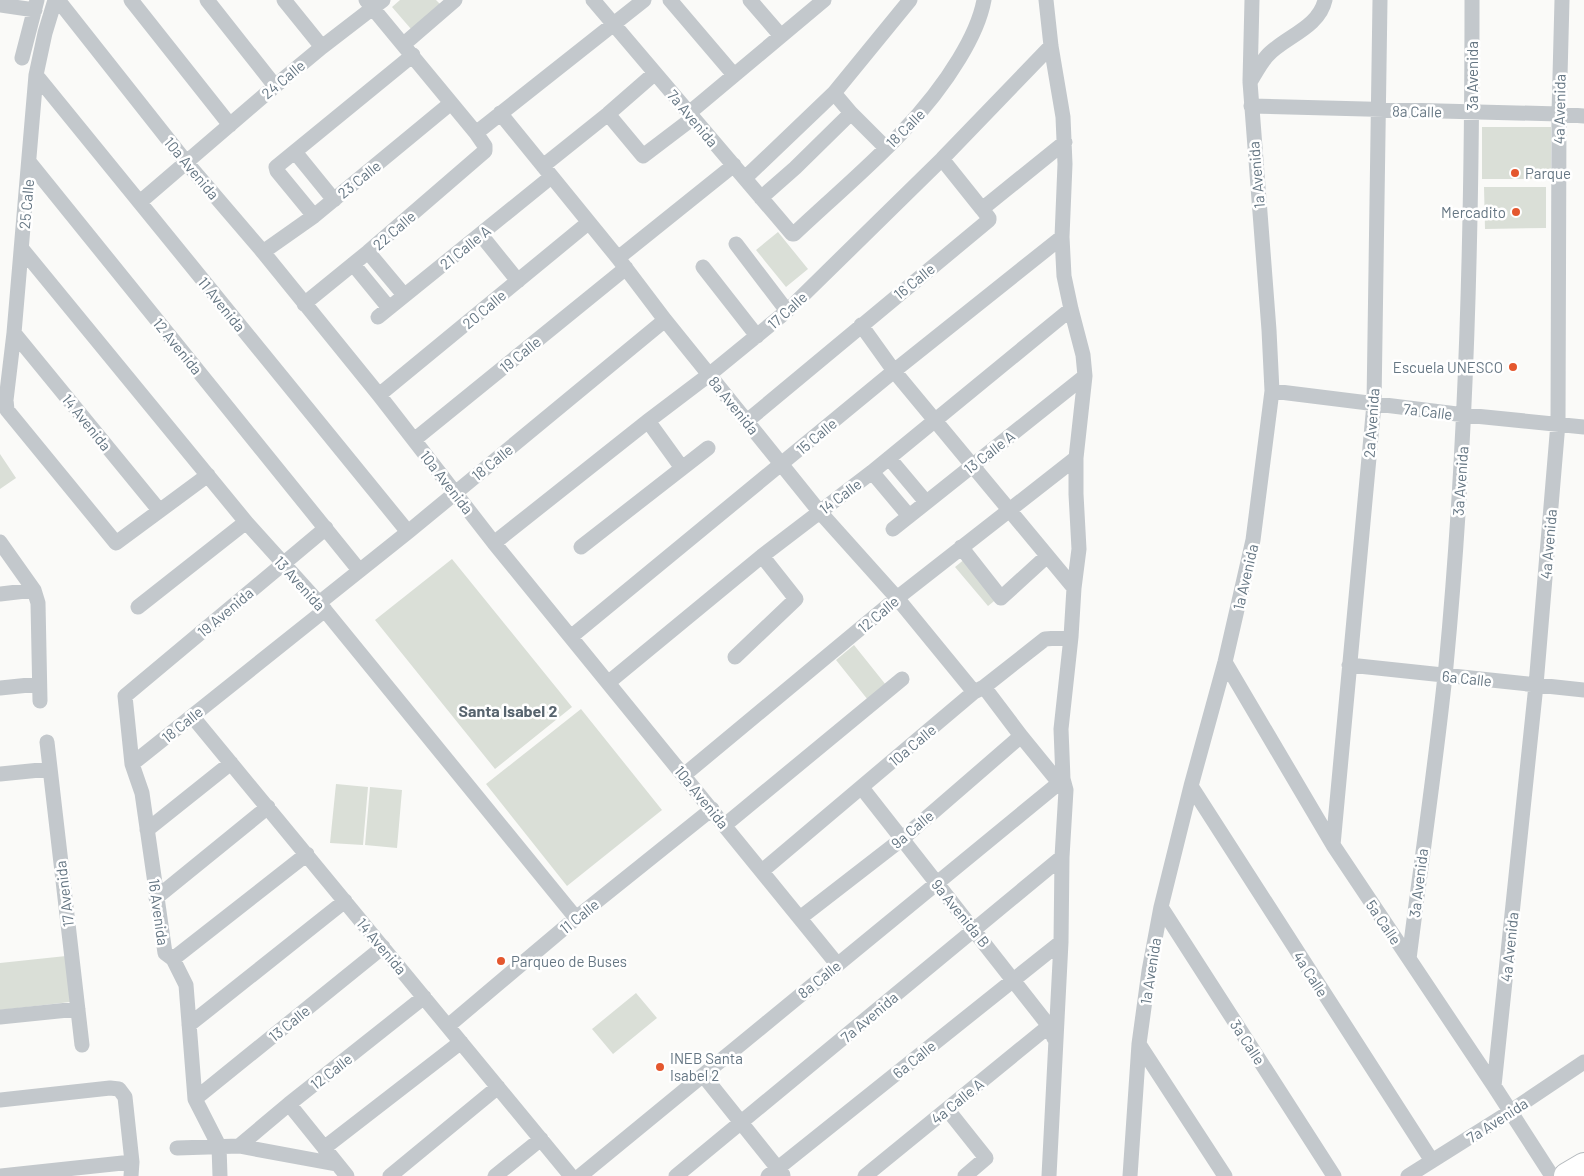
<svg xmlns="http://www.w3.org/2000/svg" width="1584" height="1176" font-family="Barlow,sans-serif">
	<style>
		.green { fill: #dadfd7 }
		.lines { fill: none; stroke-linecap: round; stroke-linejoin: round }
		.highway-casing { stroke: #b4b9bd; stroke-width: 28 }
		.street { stroke: #c3c8cc; stroke-width: 15 }
		.highway { stroke: #fff; stroke-width: 26 }
		.poi-dot { fill: #e4572e; stroke: #fff; stroke-width: 2 }
		.labels { text-anchor: middle; dominant-baseline: central; stroke-width: 5; stroke-linejoin: round; paint-order: stroke }
		.street-label { font-size: 15px; fill: #657683; stroke: #fff }
		.poi-label { font-size: 15px; fill: #657683; stroke: #fff; text-anchor: start }
		.neighbourhood-label { font-size: 16px; font-weight: bold; fill: #57646e; stroke: #fff }
	</style>
	<rect width="100%" height="100%" fill="#fafaf8"/>
	<path class="green" d="M400,0H436L440,4L411,29L392,7Z
		M1482,127H1551V179H1482Z
		M1484,187H1546V228L1485,229Z
		M778,232L808,269L786,287L756,250Z
		M0,454L16,478L0,489Z
		M971,554L1004,593L988,606L955,567Z
		M452,559L572,707L495,769L375,620Z
		M854,645L886,685L868,700L836,660Z
		M581,709L662,810L567,886L486,784Z
		M336,784L368,787L363,845L330,843Z
		M370,787L402,790L397,848L365,845Z
		M66,956L70,1002L0,1010V963Z
		M636,993L657,1018L613,1054L592,1029Z"/>
	<g class="lines">
		<defs>
			<path id="highway" d="M1567,1176L1584,1166"/>
		</defs>
		<use href="#highway" class="highway-casing"/>
		<path class="street" d="M55,0L45,33L36,75L14,333L6,400L7,410L116,543L208,475
			M58,0L186,162L263,252L379,395L494,543L837,964
			M131,0L230,125
			M207,0L275,86
			M284,0L322,47
			M593,0L792,234H794C852,179 917,129 959,59C970,41 980,22 984,0
			M670,0L734,75
			M750,0L781,36
			M1046,0L1051,46L1063,117L1065,164L1062,237L1064,276L1071,309L1083,355L1085,376L1076,458V494L1079,549L1074,588L1071,637L1061,729L1063,779L1066,790L1062,857L1061,942L1049,1176
			M0,5L35,10
			M404,44L455,0
			M22,58L37,0
			M36,75L408,532
			M1250,81L1252,0
			M834,93L851,113L886,148
			M1251,106L1559,114L1584,116
			M500,113L618,258L665,320L819,511L897,598L974,692
			M689,113L824,0
			M608,114L643,156L693,118
			M476,133L644,0
			M295,152L334,200
			M942,159L982,209
			M30,163L359,570
			M543,166L608,114L655,73
			M745,178L834,93L910,0
			M761,198L795,168L851,113
			M140,202L275,86L322,47L383,0
			M314,216L277,171L276,167L413,55
			M481,235L518,281
			M736,244L787,311
			M22,249L246,522L319,603L576,918
			M263,252L314,216L451,103
			M368,252L404,295
			M618,258L734,165
			M353,264L389,308
			M703,267L757,336
			M304,304L368,252L485,151V146L476,133L366,0
			M378,317L551,177
			M861,325L894,371L1074,588
			M14,333L159,510
			M1272,391L1465,415L1584,427
			M379,395L588,223
			M648,421L682,468
			M747,421L989,220V218L982,209L1065,142
			M414,440L626,268
			M889,458L926,502
			M872,472L909,516
			M893,529L1085,376
			M0,542L34,590L38,603L40,701
			M494,543L648,421L710,374L787,311L942,159L1051,46
			M581,547L708,448
			M961,547L1001,598L1046,557
			M0,594L34,590
			M319,603L408,532L665,320
			M138,607L246,522
			M572,636L894,371L1062,237
			M735,657L796,599L762,556
			M1225,662L1333,845L1494,1086L1552,1176
			M1349,665L1584,690
			M609,682L762,556L872,472L1071,309
			M984,687L1021,736L1065,790
			M0,688L39,684
			M192,716L571,1176
			M47,742L82,1045
			M132,764L325,610
			M0,774L50,769
			M684,775L897,598L1076,458
			M1191,786L1432,1161
			M862,788L1049,1026L1054,1038
			M725,825L902,679
			M147,830L231,763
			M1333,845L1374,404L1380,0
			M762,871L974,692L984,687L1045,639L1071,637
			M156,898L268,807
			M1161,907L1334,1176
			M800,918L902,839L1021,736
			M173,959L307,854
			M1409,959C1421,862 1436,764 1446,666C1467,445 1472,222 1472,0
			M0,1017L78,1009
			M189,1025L345,901
			M448,1026L576,918L712,809
			M1139,1044L1225,1176
			M703,1075L783,1175
			M1494,1086L1536,685L1558,423L1559,114L1562,0
			M195,1099L383,947
			M0,1100L110,1088L119,1089L125,1097L132,1162L131,1176
			M289,1104L347,1176
			M947,1109L986,1158L965,1176
			M239,1146L289,1104L424,997
			M177,1148L239,1146L336,1164
			M324,1148L461,1042
			M1,1176L132,1162
			M220,1176L219,1146L195,1099L186,985L173,959L165,953L142,793L132,764L125,696L326,528
			M390,1176L498,1087
			M495,1176L541,1139
			M580,1176L1059,783
			M676,1176L1062,857
			M768,1176L1061,942
			M865,1176L1049,1026
			M1130,1176L1139,1044L1149,971L1161,907L1191,786L1225,662L1253,540L1272,391L1269,330L1250,82C1255,74 1260,64 1267,56C1284,37 1319,28 1325,0
			M1408,1176L1505,1115L1584,1062"/>
		<use href="#highway" class="highway"/>
	</g>
	<g class="poi-dot">
		<circle cx="1515" cy="173" r="5"/>
		<circle cx="1516" cy="212" r="5"/>
		<circle cx="1513" cy="367" r="5"/>
		<circle cx="501" cy="961" r="5"/>
		<circle cx="660" cy="1067" r="5"/>
	</g>
	<g class="labels">
		<g class="street-label">
			<text transform="translate(1472 76) rotate(-90)">3a Avenida</text>
			<text transform="translate(283 79) rotate(-40)">24 Calle</text>
			<text transform="translate(1559 109) rotate(-89)">4a Avenida</text>
			<text transform="translate(1417 111) rotate(1)">8a Calle</text>
			<text transform="translate(693 118) rotate(50)">7a Avenida</text>
			<text transform="translate(905 128) rotate(-45)">18 Calle</text>
			<text transform="translate(192 168) rotate(50)">10a Avenida</text>
			<text transform="translate(1256 175) rotate(-95)">1a Avenida</text>
			<text transform="translate(359 179) rotate(-39)">23 Calle</text>
			<text transform="translate(26 204) rotate(-85)">25 Calle</text>
			<text transform="translate(394 230) rotate(-41)">22 Calle</text>
			<text transform="translate(465 247) rotate(-39)">21 Calle A</text>
			<text transform="translate(914 281) rotate(-39)">16 Calle</text>
			<text transform="translate(222 304) rotate(51)">11 Avenida</text>
			<text transform="translate(484 309) rotate(-40)">20 Calle</text>
			<text transform="translate(787 310) rotate(-42)">17 Calle</text>
			<text transform="translate(178 346) rotate(51)">12 Avenida</text>
			<text transform="translate(520 354) rotate(-39)">19 Calle</text>
			<text transform="translate(734 405) rotate(51)">8a Avenida</text>
			<text transform="translate(1428 411) rotate(7)">7a Calle</text>
			<text transform="translate(87 422) rotate(51)">14 Avenida</text>
			<text transform="translate(1371 423) rotate(-86)">2a Avenida</text>
			<text transform="translate(816 436) rotate(-40)">15 Calle</text>
			<text transform="translate(989 452) rotate(-38)">13 Calle A</text>
			<text transform="translate(492 462) rotate(-39)">18 Calle</text>
			<text transform="translate(1460 481) rotate(-86)">3a Avenida</text>
			<text transform="translate(447 482) rotate(52)">10a Avenida</text>
			<text transform="translate(840 496) rotate(-37)">14 Calle</text>
			<text transform="translate(1548 544) rotate(-85)">4a Avenida</text>
			<text transform="translate(1245 577) rotate(-77)">1a Avenida</text>
			<text transform="translate(300 583) rotate(48)">13 Avenida</text>
			<text transform="translate(225 612) rotate(-40)">19 Avenida</text>
			<text transform="translate(878 614) rotate(-40)">12 Calle</text>
			<text transform="translate(1467 678) rotate(6)">6a Calle</text>
			<text transform="translate(182 724) rotate(-39)">18 Calle</text>
			<text transform="translate(912 745) rotate(-40)">10a Calle</text>
			<text transform="translate(702 797) rotate(51)">10a Avenida</text>
			<text transform="translate(912 829) rotate(-40)">9a Calle</text>
			<text transform="translate(1418 883) rotate(-83)">3a Avenida</text>
			<text transform="translate(64 894) rotate(-97)">17 Avenida</text>
			<text transform="translate(159 912) rotate(82)">16 Avenida</text>
			<text transform="translate(961 913) rotate(51)">9a Avenida B</text>
			<text transform="translate(579 916) rotate(-39)">11 Calle</text>
			<text transform="translate(1384 922) rotate(56)">5a Calle</text>
			<text transform="translate(382 946) rotate(50)">14 Avenida</text>
			<text transform="translate(1509 947) rotate(-84)">4a Avenida</text>
			<text transform="translate(1150 971) rotate(-81)">1a Avenida</text>
			<text transform="translate(1311 974) rotate(57)">4a Calle</text>
			<text transform="translate(819 979) rotate(-39)">8a Calle</text>
			<text transform="translate(869 1017) rotate(-40)">7a Avenida</text>
			<text transform="translate(289 1023) rotate(-39)">13 Calle</text>
			<text transform="translate(1248 1042) rotate(57)">3a Calle</text>
			<text transform="translate(914 1059) rotate(-39)">6a Calle</text>
			<text transform="translate(331 1071) rotate(-38)">12 Calle</text>
			<text transform="translate(957 1101) rotate(-39)">4a Calle A</text>
			<text transform="translate(1497 1120) rotate(-33)">7a Avenida</text>
		</g>
		<g class="poi-label">
			<text x="1525" y="173">Parque</text>
			<text x="1506" y="212" text-anchor="end">Mercadito</text>
			<text x="1503" y="367" text-anchor="end">Escuela UNESCO</text>
			<text x="511" y="961">Parqueo de Buses</text>
			<text x="670" y="1058">INEB Santa<tspan x="670" dy="17">Isabel 2</tspan></text>
		</g>
		<g class="neighbourhood-label">
			<text x="508" y="710">Santa Isabel 2</text>
		</g>
	</g>
</svg>
